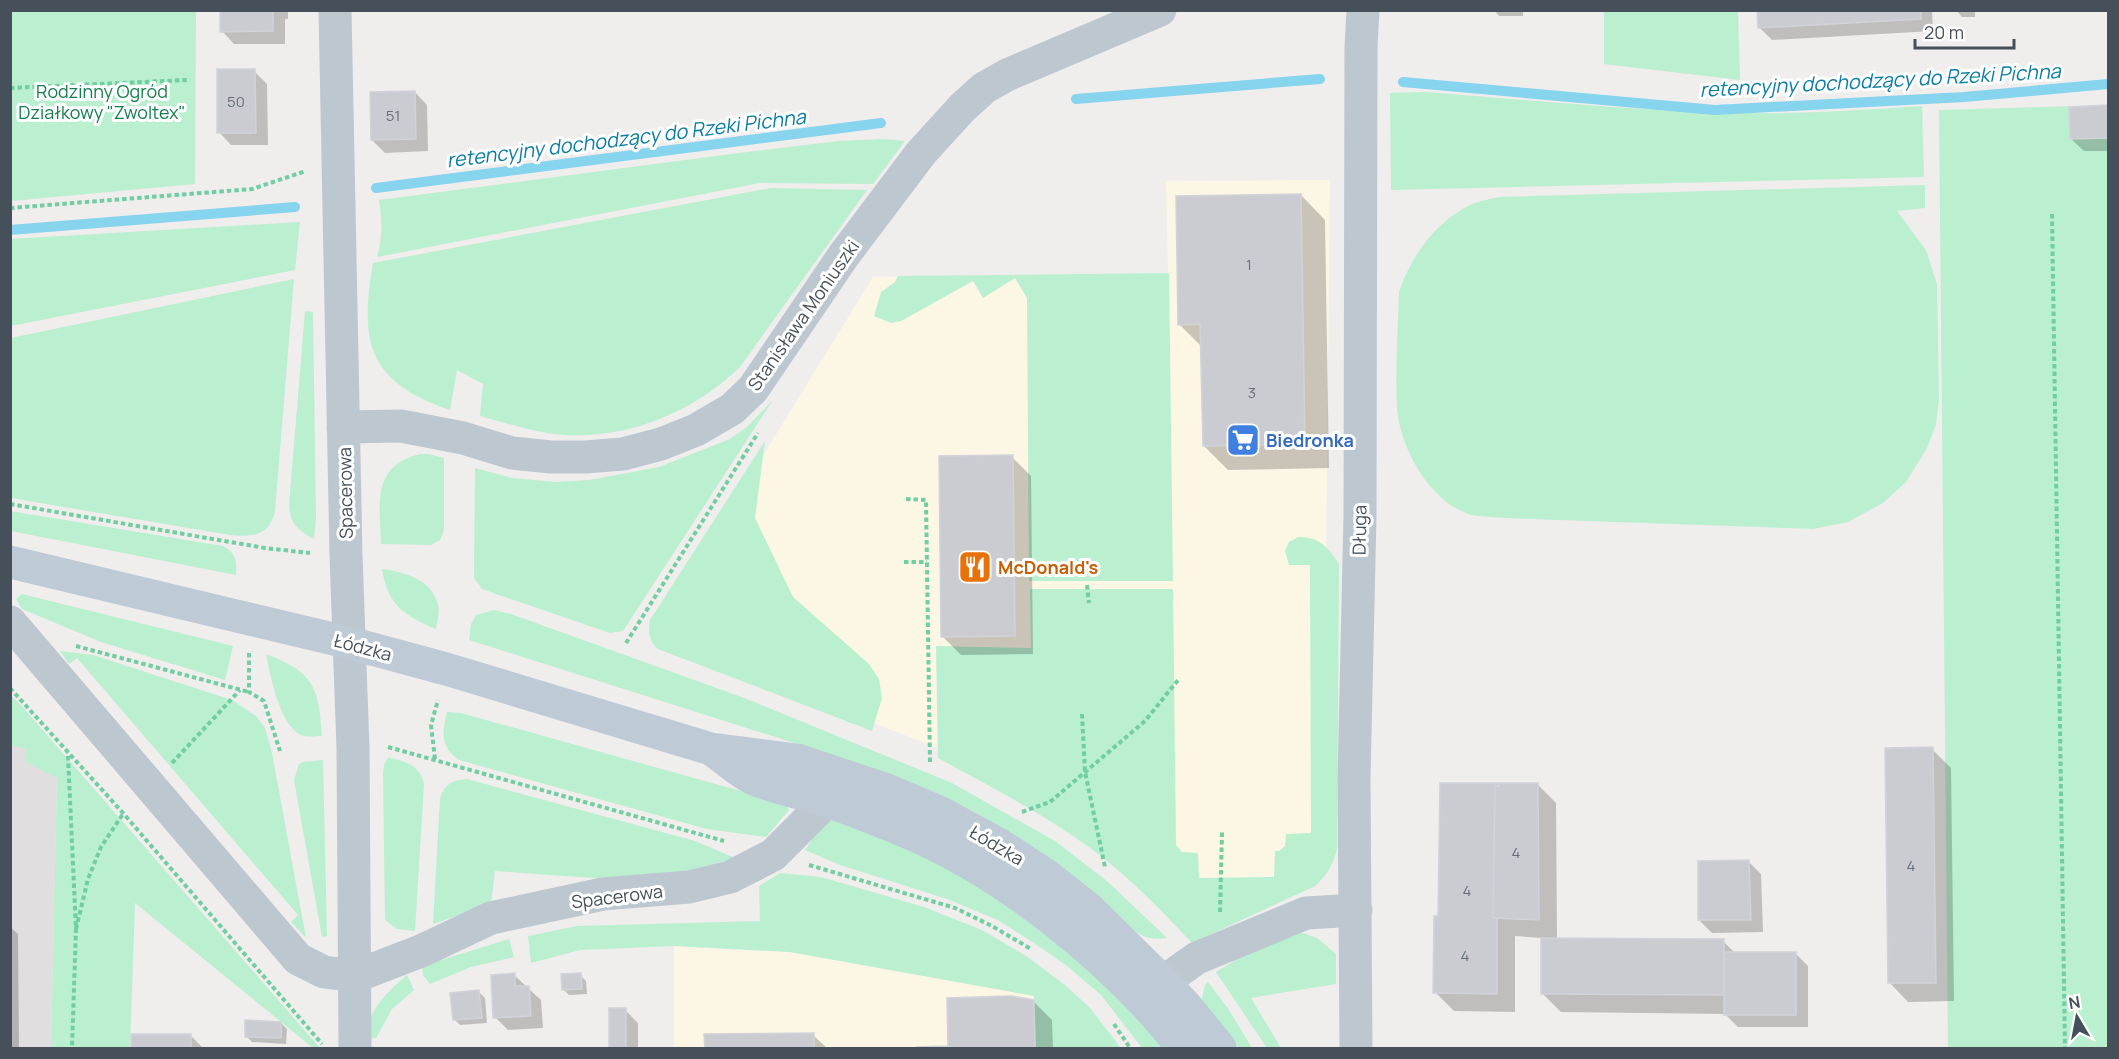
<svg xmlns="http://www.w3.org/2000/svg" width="2119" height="1059" font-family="Manrope,sans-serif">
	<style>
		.commercial { fill: #fcf6e5 }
		.education { fill: #e1dedf }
		.green { fill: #baefd0 }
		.shadow { fill: #0003 }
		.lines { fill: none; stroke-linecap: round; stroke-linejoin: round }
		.stream { stroke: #86d4ee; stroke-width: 10 }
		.building { fill: #caccd2; stroke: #d1d3d9; stroke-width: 1.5 }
		.path { stroke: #71cea3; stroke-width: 4; stroke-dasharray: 4.5 3; stroke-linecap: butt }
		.minor { stroke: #bdc7d0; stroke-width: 33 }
		.secondary { stroke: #bfcad7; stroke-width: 33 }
		.labels { text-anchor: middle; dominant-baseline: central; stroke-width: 6; stroke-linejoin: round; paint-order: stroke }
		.number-label { font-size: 15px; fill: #666f79 }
		.park-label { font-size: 18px; fill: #147e4d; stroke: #fff }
		.street-label { font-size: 18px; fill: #45505b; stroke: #fff }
		.shop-label { font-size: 18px; font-weight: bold; fill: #366cbe; stroke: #fff; text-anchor: start }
		.food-label { font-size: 18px; font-weight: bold; fill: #c56008; stroke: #fff; text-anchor: start }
		.water-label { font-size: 20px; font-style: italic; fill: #097da2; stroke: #fff }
	</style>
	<rect width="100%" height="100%" fill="#f0eded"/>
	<path class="commercial" d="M1330,180L1323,856L1240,909L978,764L861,718L717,530L873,277L1168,273L1166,181Z
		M674,946L790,952L1034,996L1036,1048H674Z"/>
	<path class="education" d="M11,745L26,749V762L57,777L51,1048H11Z"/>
	<path class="green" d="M11,10L196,11L195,184L11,201Z
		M1604,11H1738L1740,80L1604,64Z
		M1425,92C1533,100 1641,112 1748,113C1806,114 1864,110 1922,106L1924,177L1391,190L1390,93Z
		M2108,105V1048H1948L1939,110Z
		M884,139L905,141L873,184L760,183L377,257C383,236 382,221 379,200L731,154L838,141Z
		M1925,185V208L1897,211L1926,250L1937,284L1939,399L1936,425L1927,448L1906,482L1883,503L1848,522L1813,529L1505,518C1494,517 1479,517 1468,514C1429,500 1400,448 1397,408C1395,370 1398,330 1399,292C1411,256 1436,221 1472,204C1480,201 1490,199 1499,197Z
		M771,188L867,190L740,367C691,415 617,444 547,433C524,429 502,422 480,416L483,384L457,370L450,410C369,382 359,344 373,263Z
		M300,222L295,270L11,326V239Z
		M1169,273L1173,581H1029L1027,298L1015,278L983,298L973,281L901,321L891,323L874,316L881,292L895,282L898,276Z
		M294,279L275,511C269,537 252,537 230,535L11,498V338Z
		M305,311L313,312L316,519L314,539C298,530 290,524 289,505Z
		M773,400L623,631L610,633L482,589L474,578L475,468L512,478L555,482L589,480L659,467L730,439L747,427Z
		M765,441L755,518L793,597L869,664L879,679L882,698L872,731L658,649C649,641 648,632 650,620Z
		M420,454H428L444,458V530L440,540L431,545L381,544C380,504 371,466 420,454Z
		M10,511L223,546C236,553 237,561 236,575L11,531Z
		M1298,537C1320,537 1328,547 1339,564L1337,849C1333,865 1327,875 1315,886L1192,943C1155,903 1118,866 1073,836C1030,807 984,783 938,758L936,646L1031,648L1030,589H1173L1176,845L1182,852L1198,853L1199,878L1274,877L1275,851H1279L1285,846L1286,834L1311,833L1310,565H1289L1285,551L1289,542Z
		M382,569C404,572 432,579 438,605C440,612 437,621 436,629C404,615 388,606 382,569Z
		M22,594L233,646L225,680L101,642L22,609L16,599Z
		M494,610L511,614L747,699L952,783L1055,841L1107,881L1167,938C1151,940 1143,938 1131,928L826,753L469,640L471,624L476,615Z
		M60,651L93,655L232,700L256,716L265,728L272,753L306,938L291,922L298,915L77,658L69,664Z
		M266,654C313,672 319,686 322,736C315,736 305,738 299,734C278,720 271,677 266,654Z
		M11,696L20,704L320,1048H313L135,903L130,1048H51L57,778L26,762V749L11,745Z
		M447,712L461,713L787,804L789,810L766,837L707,829L459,760C440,747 442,733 447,712Z
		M388,757C405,762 420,764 424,784L415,931L397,929L385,920L383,774L384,765Z
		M323,760L327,936L322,937L294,780L299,764L303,762Z
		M467,779L695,841L735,858L689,871L622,880L495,871L491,904L433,924L440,798C444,784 453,780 467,779Z
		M837,819L933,861L976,883L1085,964L1164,1048H1142L1101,995L1067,966L1034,943L998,920L947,899L840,865L805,850L823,823Z
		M780,873L821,877L924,907L982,930L1026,956L1065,985L1090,1008L1121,1048H1036L1034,996L790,952L674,946L580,950L531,963L528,936L577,926L760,921L759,886Z
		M1300,932L1317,938L1336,954V984L1251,998L1281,1048H1267L1216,972C1242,955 1271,941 1300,932Z
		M509,939L514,957L471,967L430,984L423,975L422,966Z
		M407,975L414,990L392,1009L376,1038L365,1039C368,1010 386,993 407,975Z
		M1208,982L1229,1010L1252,1048H1239L1201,1002L1205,985Z"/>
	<path class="shadow" d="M221,10H288V19H285V44H234L222,31Z
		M1494,10H1523V16H1499Z
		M1758,10H1932L1933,31L1772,40L1759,27Z
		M1956,10H1975V17H1962Z
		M254,71L267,84L268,145H231L219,132Z
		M415,92L427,105L428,151L385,153L372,140Z
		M2108,106V151H2084L2071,139L2070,108Z
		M1301,195L1325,220L1329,468L1228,470L1204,446L1202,347L1179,324Z
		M1012,457L1031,476L1033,654L961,655L942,636Z
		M1932,749L1951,768L1954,1001L1908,1002L1890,983Z
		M1538,785L1556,803L1557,939L1723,941L1736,954L1795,953L1808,966V1027H1738L1725,1014L1561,1012L1542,993L1543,938L1515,936V1012L1454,1011L1435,992L1439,917Z
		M1748,861L1761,874L1763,932L1712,933L1699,920Z
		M10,927L18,934L19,1048H10Z
		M514,975L541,1000L543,1028L508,1030L495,1017Z
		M580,975L586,981L587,994L569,995L563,989Z
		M479,992L485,998L487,1023L460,1025L454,1019Z
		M1033,1001L1052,1020L1053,1048H895H950Z
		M610,1010H625L638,1023V1048H611Z
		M281,1023L287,1029L286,1044L252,1042L246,1036Z
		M190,1035L203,1048H132V1036Z
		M813,1035L827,1048H706V1036Z"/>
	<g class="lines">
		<path class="stream" d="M1403,82L1715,110L1964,97L2108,84
			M1076,99L1320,79
			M376,188L881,123
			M10,230L295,207"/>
	</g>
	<path class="building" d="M220,10H273V31L220,32Z
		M1757,10H1921V19L1758,28Z
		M217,69H255L256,133H217Z
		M415,91L416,139L371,140L370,92Z
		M2108,105V138L2070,139L2069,107Z
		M1301,194L1305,444L1203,446L1200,324L1178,325L1176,196Z
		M1013,455L1015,636L941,637L939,456Z
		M1933,747L1936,983H1888L1885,748Z
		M1440,783H1499V786H1495L1493,918H1497V994L1433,993L1434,916H1438Z
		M1499,783H1538L1539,920L1493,918L1495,786H1499Z
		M1749,860L1751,920H1698V861Z
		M1541,938L1724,939V995L1541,994Z
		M1724,952H1796V1015H1724Z
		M515,973V986H529L531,1016L493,1018L491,975Z
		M581,973L582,989L562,990L561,974Z
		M479,990L482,1018L453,1020L450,993Z
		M1011,996L1034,1000L1035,1048H917V1047L948,1046L947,998Z
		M609,1008H626V1048H609Z
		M245,1020L281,1022V1038L245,1037Z
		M814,1033V1048H705L704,1034Z
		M131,1034H191V1048H131Z"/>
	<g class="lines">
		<path class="path" d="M10,88L187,80
			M10,208L252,189L306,171
			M2052,214L2065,1048
			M906,499L926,500L930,762
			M10,504L265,548L310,553
			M904,562H927
			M1087,585L1089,603
			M626,643L758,433
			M76,646L249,692
			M249,653V692L264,701L280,751
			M10,688L123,813L322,1044
			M1082,714L1085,772L1105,867
			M388,747L724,841
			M68,756L76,929L72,1048
			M435,759L431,725L438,700
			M172,763L240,690
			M1022,812L1050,802L1145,721L1178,680
			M809,865L955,908L992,926L1031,949
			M1220,912L1222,832
			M76,929L88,879L101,847L123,814
			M1114,1024L1130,1048"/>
		<path class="minor" d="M335,10L346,555L353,748L355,1048
			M343,427L401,426L463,438L512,453L551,457H585L623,454L661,444L696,430L732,409L753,389L844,255L921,153L962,108L984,88L1007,75L1160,10
			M10,622L298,959L324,972L356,976L421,951L491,918L603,894L689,887L730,877L773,855L827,801
			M1163,982L1197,958L1306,913L1356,910
			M1356,1048L1354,779L1360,516L1361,47L1363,10"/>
		<path class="secondary" d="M10,562L350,643L446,669L711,749L797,760L887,790L941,813L1000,845L1046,875L1089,909L1163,982L1185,1005L1220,1048
			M715,752C727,760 739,772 752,778C773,788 804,793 826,801C852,809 877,820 902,830C1005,872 1116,962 1183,1048"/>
	</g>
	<defs>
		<symbol id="supermarket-square" viewBox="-11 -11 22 22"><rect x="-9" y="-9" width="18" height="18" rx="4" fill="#3f7fe0" stroke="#fff"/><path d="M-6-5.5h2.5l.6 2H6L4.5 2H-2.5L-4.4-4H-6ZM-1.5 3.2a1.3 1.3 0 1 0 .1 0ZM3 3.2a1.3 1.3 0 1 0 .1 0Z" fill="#fff"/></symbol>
		<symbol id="restaurant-square" viewBox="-11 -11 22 22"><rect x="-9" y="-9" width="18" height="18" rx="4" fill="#e8710a" stroke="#fff"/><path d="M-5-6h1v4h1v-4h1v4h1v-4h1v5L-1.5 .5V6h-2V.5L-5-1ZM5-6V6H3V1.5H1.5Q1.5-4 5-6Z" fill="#fff"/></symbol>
	</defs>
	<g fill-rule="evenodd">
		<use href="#supermarket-square" x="1224" y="421" width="38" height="38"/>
		<use href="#restaurant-square" x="956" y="548" width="38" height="38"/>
	</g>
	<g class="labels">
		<g class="number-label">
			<text x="236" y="101">50</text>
			<text x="393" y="115">51</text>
			<text x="1249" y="264">1</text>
			<text x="1252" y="392">3</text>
			<text x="1516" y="852">4</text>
			<text x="1911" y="865">4</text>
			<text x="1467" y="890">4</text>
			<text x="1465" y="955">4</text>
		</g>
		<g class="park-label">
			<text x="102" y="91">Rodzinny Ogród<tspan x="102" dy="21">Działkowy "Zwoltex"</tspan></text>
		</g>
		<g class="street-label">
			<text transform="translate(803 315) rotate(-55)">Stanisława Moniuszki</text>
			<text transform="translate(345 493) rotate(-91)">Spacerowa</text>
			<text transform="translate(1359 530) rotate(-89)">Długa</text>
			<text transform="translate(363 647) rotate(15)">Łódzka</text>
			<text transform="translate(997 845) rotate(31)">Łódzka</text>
			<text transform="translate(617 896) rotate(-7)">Spacerowa</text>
		</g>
		<g class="shop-label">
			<text x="1266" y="440">Biedronka</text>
		</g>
		<g class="food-label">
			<text x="998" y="567">McDonald's</text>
		</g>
		<g class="water-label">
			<text transform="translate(1880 80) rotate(-3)">retencyjny dochodzący do Rzeki Pichna</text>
			<text transform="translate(626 138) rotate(-7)">retencyjny dochodzący do Rzeki Pichna</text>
		</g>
	</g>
	<rect width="2119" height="1059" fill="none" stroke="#45505b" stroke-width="24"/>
	<g transform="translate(2077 1017) rotate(350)" stroke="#ffffff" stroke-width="4.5" paint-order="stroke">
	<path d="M0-4.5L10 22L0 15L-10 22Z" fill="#45505b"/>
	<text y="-9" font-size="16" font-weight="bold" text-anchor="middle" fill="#45505b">N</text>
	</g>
	<path d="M1915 39v9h99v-9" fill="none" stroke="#45505b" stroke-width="3"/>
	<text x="1924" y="39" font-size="18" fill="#45505b" stroke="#ffffff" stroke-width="4.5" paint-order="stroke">20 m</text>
</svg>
